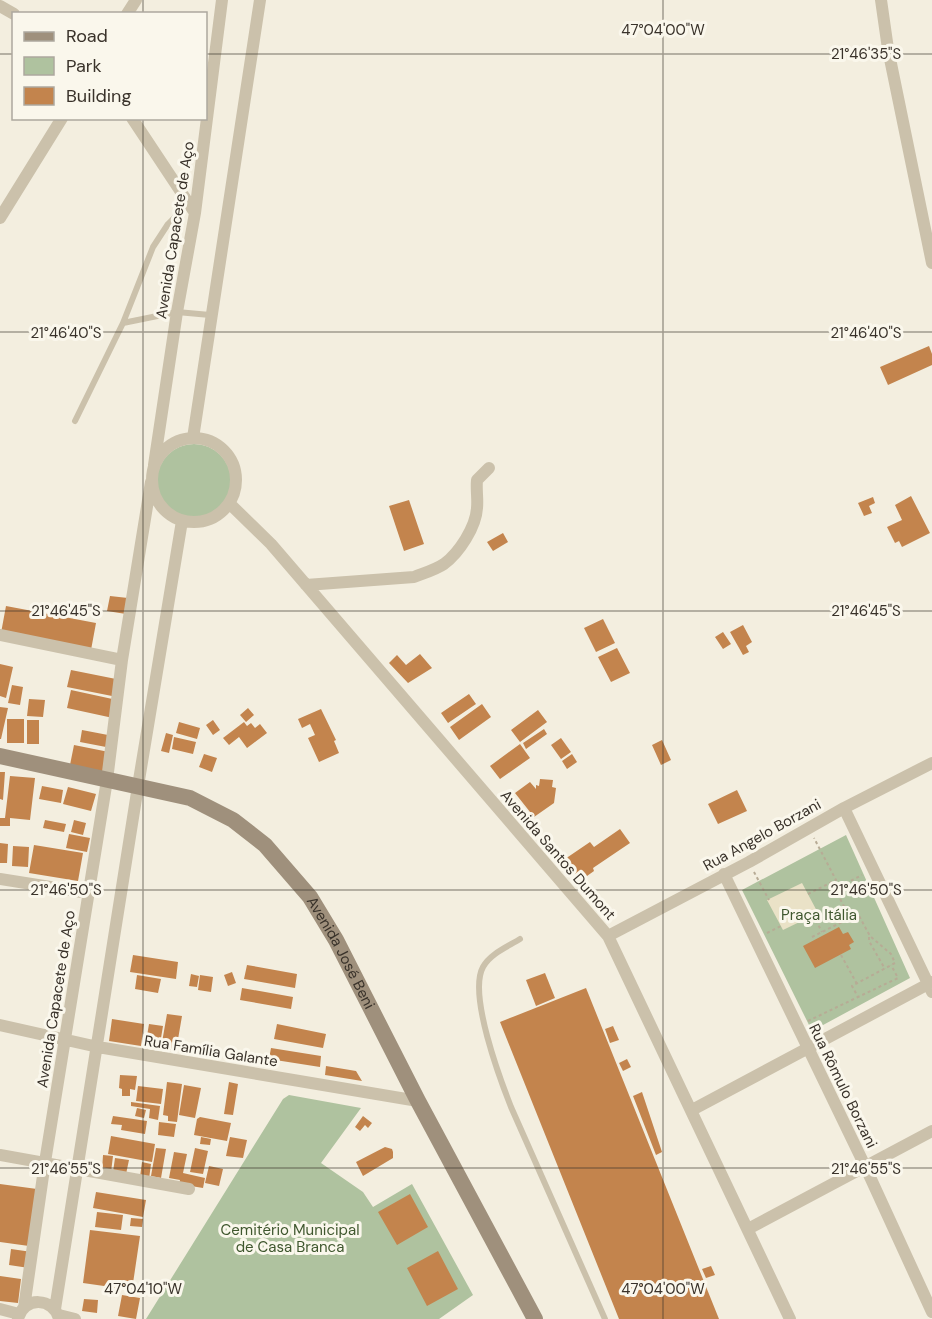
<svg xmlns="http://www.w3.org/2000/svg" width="932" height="1319" font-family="'DM Sans',sans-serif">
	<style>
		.green { fill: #afc29f }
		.plaza { fill: #eae2c7 }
		.building { fill: #c3844d }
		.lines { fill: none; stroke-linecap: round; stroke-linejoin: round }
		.path { stroke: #b7ab95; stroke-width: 2; stroke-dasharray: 3 3; stroke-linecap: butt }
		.service { stroke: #cbc1ab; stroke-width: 6 }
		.minor { stroke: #cbc1ab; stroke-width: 12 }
		.secondary { stroke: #9f907c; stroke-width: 16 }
		.ticks { fill: none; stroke: #39322a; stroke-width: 1.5; stroke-opacity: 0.45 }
		.labels { text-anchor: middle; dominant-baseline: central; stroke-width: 6; stroke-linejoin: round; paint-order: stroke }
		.street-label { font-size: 15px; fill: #39322a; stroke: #faf7ec }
		.park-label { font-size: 15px; fill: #3f572e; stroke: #faf7ec }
		.ticks-label { font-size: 15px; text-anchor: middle; fill: #39322a; stroke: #faf7ec; stroke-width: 6; stroke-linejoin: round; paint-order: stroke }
	</style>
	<rect width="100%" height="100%" fill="#f3eedf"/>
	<path class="green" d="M157 481a37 37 0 1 1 74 0a37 37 0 1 1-74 0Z
		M846,835L910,978L812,1031L742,890Z
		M289,1095L361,1108L321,1163L363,1192L373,1207L412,1184L473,1295L439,1319H146L283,1099Z"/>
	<path class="plaza" d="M802,883L818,913L783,930L767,900Z"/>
	<path class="building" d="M929,346L932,354V365L888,385L880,367Z
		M911,496L930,533L902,547L899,541L895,543L887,527L902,520L895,505Z
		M873,497L875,503L869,506L872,513L864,516L858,503Z
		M409,500L424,544L404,551L389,506Z
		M503,533L508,542L493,551L487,542Z
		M110,596L128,598L126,614L107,611Z
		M6,606L96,623L91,650L1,633Z
		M603,619L615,643L596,652L584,628Z
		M743,625L752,642L746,646L749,652L743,655L730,632Z
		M723,632L731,644L723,649L715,637Z
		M617,648L630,673L611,682L598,657Z
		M420,654L432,668L408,683L389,663L397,655L406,665Z
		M0,664L13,667L6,698L0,696Z
		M71,670L116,679L112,696L67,687Z
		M12,685L23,687L20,705L8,703Z
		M71,690L117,700L113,718L67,708Z
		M469,694L476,704L448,723L441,713Z
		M29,699L45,700L43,717L27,716Z
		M482,704L491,717L459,740L450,727Z
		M0,707L8,708L1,739H0Z
		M248,708L254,715L246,722L240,715Z
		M321,709L336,740L334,741L339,753L319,762L308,738L315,735L310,724L302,728L298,719Z
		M538,710L547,722L520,742L511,730Z
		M7,719H24V743H7Z
		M27,720H39V744H27Z
		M213,720L220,730L213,735L206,725Z
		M179,722L200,728L197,739L176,733Z
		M244,722L247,726L251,723L255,728L260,724L267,733L247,748L239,737L229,745L223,738Z
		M544,729L547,734L526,749L523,743Z
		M82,730L108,735L106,747L80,742Z
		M166,733L173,735L169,753L161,751Z
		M174,737L196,742L193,754L172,749Z
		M561,738L571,752L561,759L551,745Z
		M662,740L671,760L661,765L652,745Z
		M520,744L530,758L500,779L490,766Z
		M74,745L109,752L105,772L70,765Z
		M204,754L217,758L212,772L199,767Z
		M572,754L577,762L567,769L562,761Z
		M0,772H5L3,800L0,799Z
		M10,776L35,778L30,820L10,818V826H0V818H5Z
		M540,779L553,780L552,787L556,788L554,803L534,817L515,793L530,782L536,789V785L539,786Z
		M42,786L63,790L61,803L39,799Z
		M68,787L96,794L91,811L63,804Z
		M737,790L747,811L718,824L708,804Z
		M45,820L66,824L64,832L43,828Z
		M74,820L86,823L83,835L71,832Z
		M620,829L630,843L593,868L594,871L580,881L565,859L590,842L594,847Z
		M69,834L90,838L87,852L66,848Z
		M0,843L8,844L7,863H0Z
		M34,845L83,853L78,881L29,873Z
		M13,846L29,847L28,867L12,866Z
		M839,927L843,934L848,932L854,942L849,945L851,949L815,968L803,946Z
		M133,955L178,962L176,979L130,972Z
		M247,965L297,974L295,988L244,979Z
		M232,972L236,983L228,986L224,975Z
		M545,973L555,998L536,1006L526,980Z
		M191,974L199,976L197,987L189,986Z
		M137,975L161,979L158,993L135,989Z
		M200,975L213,977L211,992L198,990Z
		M242,988L293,997L291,1009L240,1000Z
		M586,988L719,1319H619L500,1022Z
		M167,1014L182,1016L176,1051L161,1048Z
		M112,1019L144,1024L141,1046L109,1041Z
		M149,1024L163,1026L159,1050L145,1048Z
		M277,1024L326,1034L323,1048L274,1039Z
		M613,1026L619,1040L610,1043L605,1029Z
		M271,1048L321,1056L320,1067L269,1059Z
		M627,1059L631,1067L623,1071L619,1063Z
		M326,1066L356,1071L362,1081L325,1075Z
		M120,1075L137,1076L135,1090L130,1089V1096H122V1089L119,1088Z
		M167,1082L182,1084L177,1122L168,1121V1116L163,1115Z
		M229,1082L238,1084L233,1115L224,1114Z
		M184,1085L201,1088L195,1118L179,1115Z
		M138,1086L163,1089L161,1104L136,1101Z
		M642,1092L662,1152L656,1155L633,1096Z
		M131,1102L160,1106L158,1120L149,1118L150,1109L131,1106Z
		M137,1108L146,1110L144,1118L135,1116Z
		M113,1116L147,1121L145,1134L121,1130L122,1125L111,1124Z
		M363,1116L372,1123L368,1128L365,1125L360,1131L355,1127Z
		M200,1117L231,1123L227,1141L194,1135L197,1119Z
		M159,1122L176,1124L174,1137L158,1135Z
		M111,1136L155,1144L152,1162L108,1154Z
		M201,1137L211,1139L210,1145L200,1144Z
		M230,1137L247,1140L243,1158L226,1156Z
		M385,1147L392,1149L393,1152V1158L363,1176L356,1162Z
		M156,1148L166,1149L161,1178L151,1176Z
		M195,1148L208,1151L203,1174L190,1172Z
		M174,1152L187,1154L183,1173L205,1178L203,1188L179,1184L180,1180L169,1178Z
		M103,1155L113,1156L111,1172L102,1171Z
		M115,1158L129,1160L126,1174L113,1172Z
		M142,1162L151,1164L149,1179L140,1177Z
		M209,1166L223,1169L219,1186L205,1183Z
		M0,1184L37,1189L29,1246L0,1242Z
		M96,1192L146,1200L143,1217L93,1208Z
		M410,1194L428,1227L397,1245L378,1212Z
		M97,1212L123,1215L121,1230L95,1227Z
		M131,1218L143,1219L142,1227L130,1226Z
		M90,1230L140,1236L132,1290L83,1283Z
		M11,1249L32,1252L29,1268L9,1265Z
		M438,1251L458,1289L427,1306L407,1268Z
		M711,1266L715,1275L706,1278L702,1269Z
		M0,1276L21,1279L18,1303L0,1301Z
		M122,1295L140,1298L136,1319L118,1316Z
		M84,1299L98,1300L97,1313L82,1311Z"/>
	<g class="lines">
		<path class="path" d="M754,872L769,900
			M832,883L850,918
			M835,889L862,875
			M808,894L836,880L814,838
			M813,915L822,932
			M767,933L781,926
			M812,937L858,914L870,936L891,954L895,963L852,986L858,997L898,978L891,965
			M869,937V941L885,969
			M841,955L857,984
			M808,1021L858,997"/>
		<path class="service" d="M123,323L177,312L210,315
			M75,421L123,323L153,247L168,224L189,203
			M520,939C507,947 490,954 483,967C468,994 500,1079 511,1107L605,1319"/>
		<path class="minor" d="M881,0L888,49L932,263
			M0,6L14,14
			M127,14L136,0
			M132,118L195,213
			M0,218L62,118
			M152 480a42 42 0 1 1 84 0a42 42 0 1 1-84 0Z
			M193,438L260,0
			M154,465L177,312L195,213L222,0
			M229,503L271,544L608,936L790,1319
			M306,585L414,577C424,573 435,570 444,564C459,553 476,527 477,508C478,499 476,490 477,480L489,468
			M0,635L122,660
			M844,808L932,992
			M724,874L865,1166L932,1312
			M0,879L88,893
			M608,936L749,862L844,808L932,763
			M0,1025L98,1047L418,1101
			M692,1110L932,982
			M0,1155L189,1189
			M748,1229L932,1131
			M24,1308L45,1162L107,780L122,660L151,482
			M0,1309L19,1314
			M55,1309L138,786L182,521
			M59,1315L75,1319
			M18,1319C23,1296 54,1297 59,1319"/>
		<path class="secondary" id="s1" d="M0,756L190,798L233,820L265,845L310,897L336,940L418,1101L535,1319"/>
	</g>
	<path class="ticks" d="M143,0V14M663,0V1319M0,54H14M206,54H932M143,118V1319M0,332H932M0,611H932M0,890H932M0,1168H932"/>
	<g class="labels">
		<g class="street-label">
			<text transform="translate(175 230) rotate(-81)">Avenida Capacete de Aço</text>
			<text transform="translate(762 835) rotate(-29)">Rua Angelo Borzani</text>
			<text transform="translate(558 855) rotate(49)">Avenida Santos Dumont</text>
			<text stroke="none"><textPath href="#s1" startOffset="416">Avenida José Beni</textPath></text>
			<text transform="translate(56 999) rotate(-81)">Avenida Capacete de Aço</text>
			<text transform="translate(211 1051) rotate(9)">Rua Família Galante</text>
			<text transform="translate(843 1086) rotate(64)">Rua Rômulo Borzani</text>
		</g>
		<g class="park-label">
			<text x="819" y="915">Praça Itália</text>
			<text x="290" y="1230">Cemitério Municipal<tspan x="290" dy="17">de Casa Branca</tspan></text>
		</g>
	</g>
	<g class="ticks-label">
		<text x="663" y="35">47°04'00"W</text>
		<text x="866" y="59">21°46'35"S</text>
		<text x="66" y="338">21°46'40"S</text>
		<text x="866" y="338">21°46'40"S</text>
		<text x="66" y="616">21°46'45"S</text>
		<text x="866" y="616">21°46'45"S</text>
		<text x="66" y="895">21°46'50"S</text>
		<text x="866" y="895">21°46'50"S</text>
		<text x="66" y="1174">21°46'55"S</text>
		<text x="866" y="1174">21°46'55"S</text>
		<text x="143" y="1294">47°04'10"W</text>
		<text x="663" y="1294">47°04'00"W</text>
	</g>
	<rect x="12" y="12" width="195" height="108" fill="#faf7ec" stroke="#ada89e" stroke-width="1.5"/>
	<rect x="24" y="32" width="30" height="9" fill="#9f907c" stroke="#ada89e" stroke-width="1.5"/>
	<text x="66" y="42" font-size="18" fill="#39322a">Road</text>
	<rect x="24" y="57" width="30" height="18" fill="#afc29f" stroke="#ada89e" stroke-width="1.5"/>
	<text x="66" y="72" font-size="18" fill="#39322a">Park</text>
	<rect x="24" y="87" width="30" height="18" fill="#c3844d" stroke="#ada89e" stroke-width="1.5"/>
	<text x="66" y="102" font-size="18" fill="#39322a">Building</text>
</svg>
